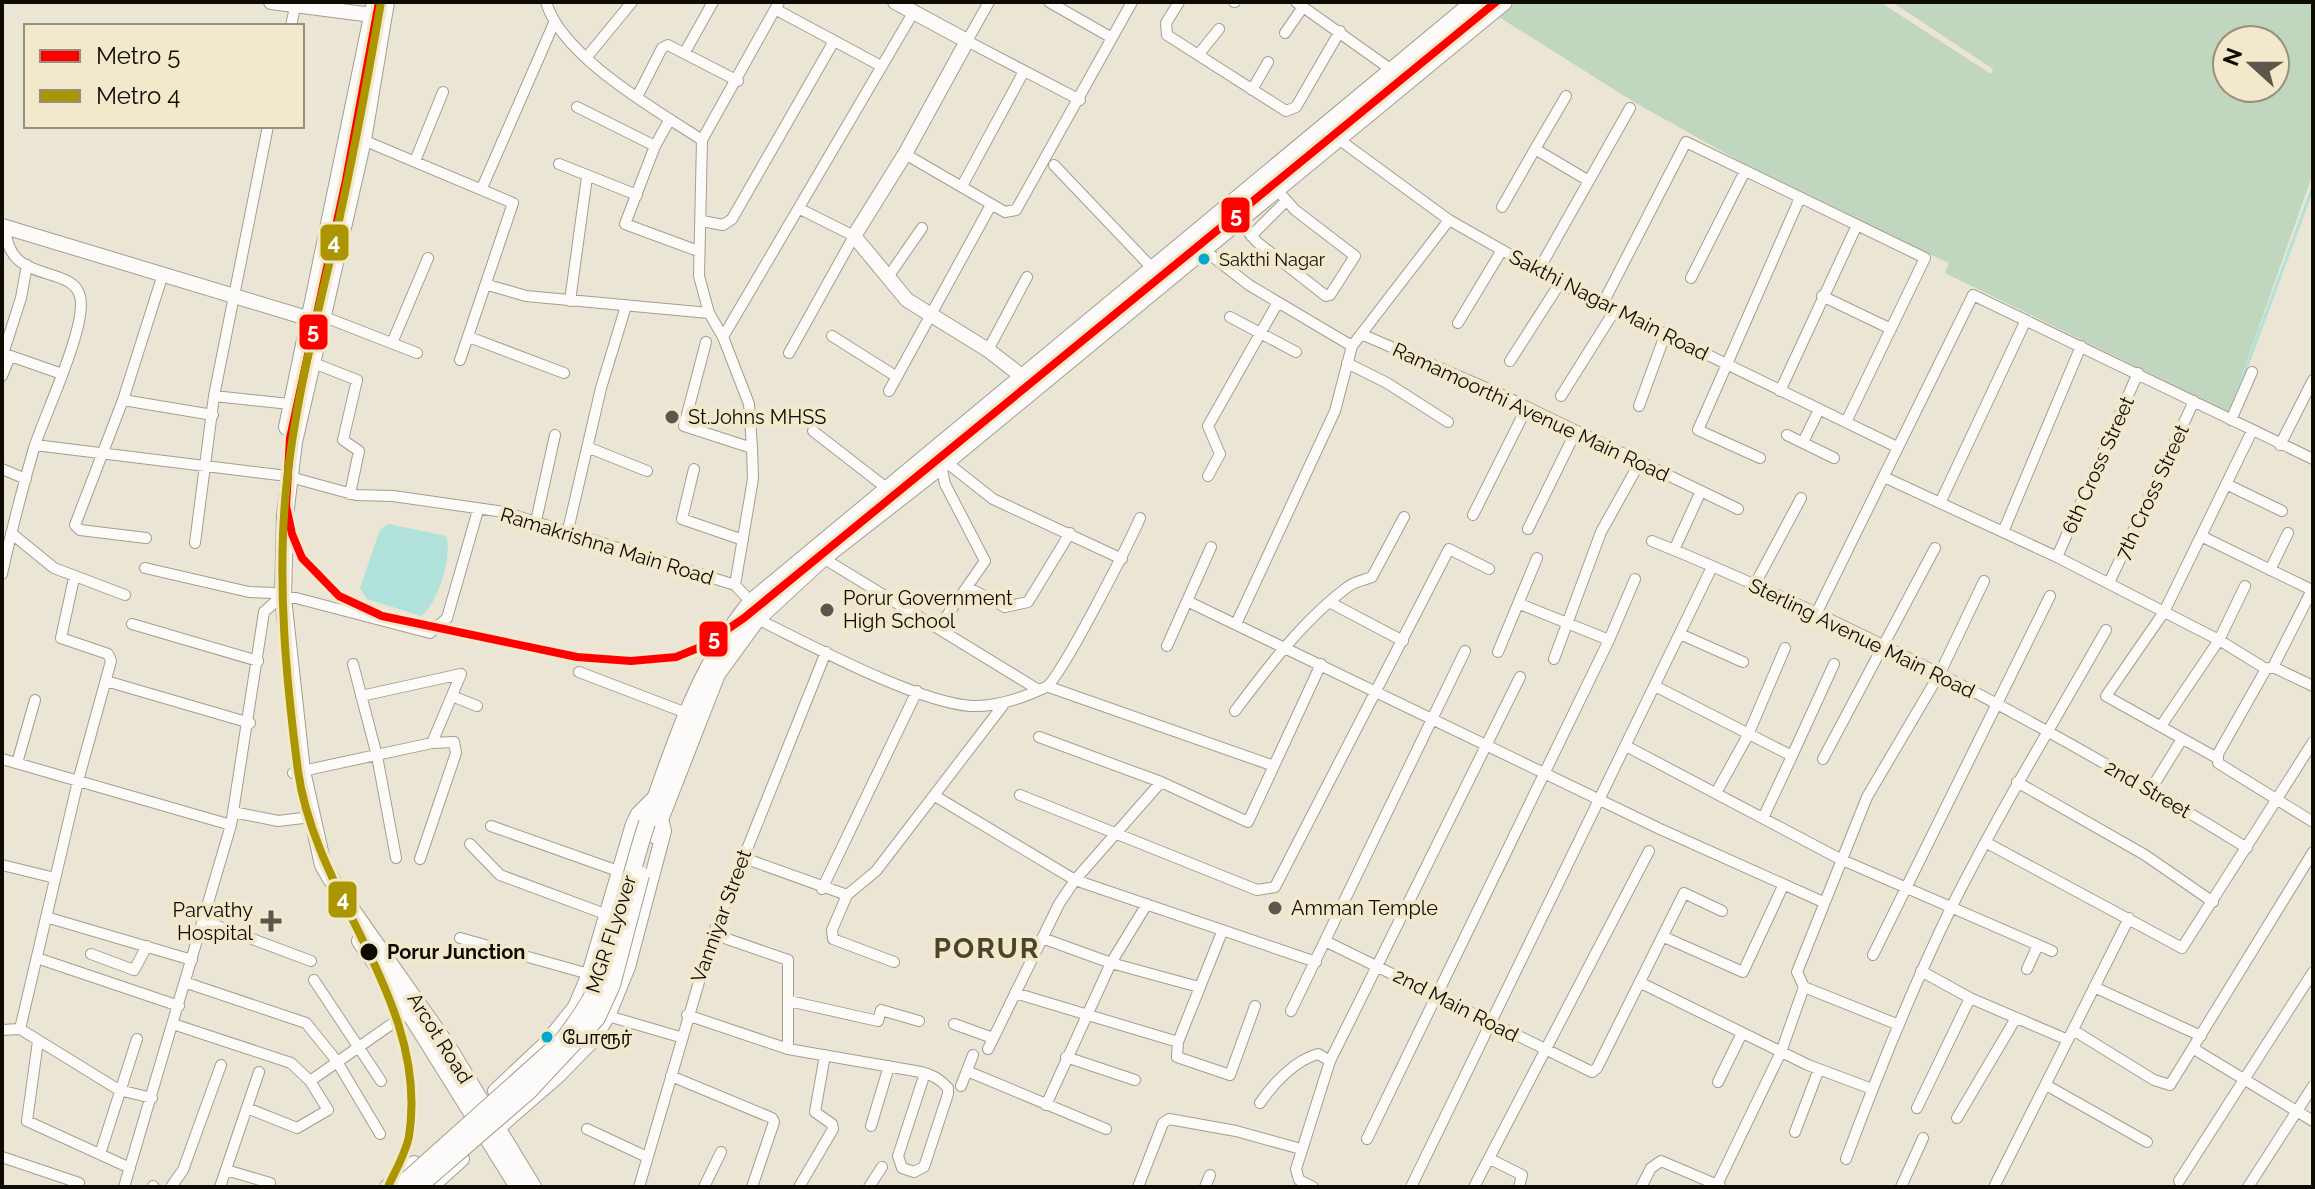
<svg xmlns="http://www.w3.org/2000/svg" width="2315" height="1189" font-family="Raleway,'Noto Sans Tamil',sans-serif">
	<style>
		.green { fill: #c0d6bf; fill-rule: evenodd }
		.water { fill: #b0e1db }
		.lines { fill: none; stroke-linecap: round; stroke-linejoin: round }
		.stream { stroke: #b0e1db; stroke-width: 3 }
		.street-casing { stroke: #a29f92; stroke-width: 12 }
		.secondary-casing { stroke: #a29f92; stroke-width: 16 }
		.primary-casing { stroke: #a29f92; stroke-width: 18 }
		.street { stroke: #fcfbf9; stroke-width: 10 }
		.secondary { stroke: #fcfbf9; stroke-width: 14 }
		.primary { stroke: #fcfbf9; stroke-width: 16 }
		.primary-bridge-casing { stroke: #a29f92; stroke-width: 18; stroke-linecap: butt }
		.primary-bridge { stroke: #fcfbf9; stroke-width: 16 }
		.metro-1-casing { stroke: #f2e9cc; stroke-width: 14 }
		.metro-2-casing { stroke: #f2e9cc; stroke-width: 14 }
		.metro-1 { stroke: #f00; stroke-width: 8 }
		.metro-2 { stroke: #ab9501; stroke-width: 8 }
		.bus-dot { fill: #00a9ce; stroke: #f2e9cc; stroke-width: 3 }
		.poi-dot { fill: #5b574c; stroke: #f2e9cc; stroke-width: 3 }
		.stop-dot { fill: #0e0b03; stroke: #f2e9cc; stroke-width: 3 }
		.labels { text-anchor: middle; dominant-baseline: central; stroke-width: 8; stroke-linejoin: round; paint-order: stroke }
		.bus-label { font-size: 18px; fill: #0e0b03; stroke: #f2e9cc; text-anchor: start }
		.street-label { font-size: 20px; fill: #0e0b03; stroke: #f2e9cc }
		.poi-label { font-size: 20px; fill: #0e0b03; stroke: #f2e9cc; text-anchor: start }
		.stop-label { font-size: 20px; font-weight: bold; fill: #0e0b03; stroke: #f2e9cc; text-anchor: start }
		.district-label { font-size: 28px; font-weight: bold; letter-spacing: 2px; fill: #4b432b; stroke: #f2e9cc }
		.line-badge { stroke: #f2e9cc; stroke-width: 3 }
		.badge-label { font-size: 22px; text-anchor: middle; font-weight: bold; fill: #fff }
	</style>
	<rect width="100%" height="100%" fill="#eae5d4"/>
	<path class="green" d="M1516,2H1880L1991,74L1993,69L1892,2H2313V173L2229,412L1945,273L1949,263L1800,195L1634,102L1499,17ZM2227,40H2275V88H2227Z"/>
	<path class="water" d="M388,524L446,536C453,556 438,603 421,616L367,599L360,588L380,530Z"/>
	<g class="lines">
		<path class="stream" d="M2237,393L2313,187"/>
		<defs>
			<path id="street" d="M546,2C562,57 655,109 702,140
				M989,2L967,41L1080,100
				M1049,2L1112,38
				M1179,2L1166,23L1167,35L1286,111L1296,107L1340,31
				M1234,2H1235
				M1296,2L1393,71
				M775,9L881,66
				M291,26L296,2
				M1285,33L1303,7
				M685,52L713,2
				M1198,55L1219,29
				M586,58L632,2
				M1252,90L1268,62
				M638,95L662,48L668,45L738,81
				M577,107L655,146
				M670,119L655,146L625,224L698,251
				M1337,138L1449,220L1560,283L1897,447
				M363,140L513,203L460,360
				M702,140L699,276L709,313L723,337L749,404L752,448L753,479L735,585
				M702,140L779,2
				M1535,149L1566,96
				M905,154L1005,212L1016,210L1132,2
				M415,161L443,92
				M559,164L637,195
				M1054,165L1154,270
				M962,186L1023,73
				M482,188L554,23
				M1502,207L1535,149L1589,181
				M1238,220L1257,242L1326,296L1330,295L1355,256L1295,210L1276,189
				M702,221L723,225L732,219L834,41
				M1251,236L1285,202
				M1203,249L1249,285L1352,346
				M1538,271L1630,108
				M888,277L922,228
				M1691,278L1744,173
				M488,285L526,296L709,313
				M1822,296L1891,329
				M570,301L587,177
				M1603,303L1686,142L1925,258L1846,422
				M322,316L417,353
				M1230,317L1296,352
				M1458,323L1502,250
				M1361,334L1498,393L1738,509
				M832,336L897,377
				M469,337L564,373
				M723,337L913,13
				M706,342L684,426L752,448
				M392,343L428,258
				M988,350L1027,277
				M2,353L62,374
				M789,353L854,236L800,209
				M3,354L21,298L27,265
				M1510,361L1560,283
				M311,362L357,380L343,440L359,451L350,494
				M1347,363L1387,383L1448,422
				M2,376L10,356
				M889,391L991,205
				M1780,391L1857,225
				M214,396L290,404
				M1561,396L1615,310
				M123,400L213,415
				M1639,406L1665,335
				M2231,420L2252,372
				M813,431L889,490
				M1787,435L1834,458
				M1803,442L1819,410
				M35,445L279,475
				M2280,445L2313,380
				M587,447L647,471
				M1760,458L1698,430L1799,200
				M946,462L993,499L1122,559
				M2,469L26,479
				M694,469L682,519L743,540
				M1208,476L1220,454L1208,426L1278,302
				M290,477L356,495L393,496L504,512L735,585L751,602
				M1884,477L2057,557L2219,640L2266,669
				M2226,484L2282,511
				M1940,503L2026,320
				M1473,515L1527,407
				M536,521L555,435
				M1528,529L1576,431
				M568,530L601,388L626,306
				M2003,532L2081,346
				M11,533L54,568L125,595
				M2201,536L2312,590L2273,667L2266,669
				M146,538L80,530L75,525L123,400L163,274
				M1652,541C1859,625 2057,731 2247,848
				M195,543L214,396L268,126
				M1674,550L1701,491
				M2057,557L2138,373
				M823,558L1037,689
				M145,568L249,592L275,593
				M2270,570L2288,533
				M2,574C11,532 22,490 34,448C44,416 88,325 80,296C72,264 6,285 6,228
				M2109,583L2194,401
				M1754,586L1801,498
				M967,587L1005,607L1028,602L1070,533
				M283,598H296L430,633L447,618L478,510
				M1187,601L1660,829L1823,902
				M1331,603L1403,641
				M1520,604L1609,640
				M1816,614L1973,295L2313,459
				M757,619C809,644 916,702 971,706C997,707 1023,698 1046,687C1059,682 1131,539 1140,518
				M132,624L258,661
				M1236,624L1335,411L1352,346L1449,220
				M939,627L985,561L945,484L941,465
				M1680,634L1743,662
				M1167,646L1211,547
				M1498,652L1537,558
				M1554,659L1601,532L1640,462
				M353,664L377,756L396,858
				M2273,667L2313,686
				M2266,669L2218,754V763L2313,822
				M579,672L689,714
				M106,681L250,723
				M1655,686L1792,756L1834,664
				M1049,687L1274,766
				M361,696L461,674L432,743
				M452,696L477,706
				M1235,711C1268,667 1305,618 1349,586C1356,581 1365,580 1372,577L1404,517
				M2161,726L2219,640L2245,586
				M1039,737L1161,782L1248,822L1321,664
				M1626,746L1840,859L2052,951
				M2217,758L2106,696L2164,612L2252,431
				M2,759L231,825
				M1823,759L1935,548
				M17,763L35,700
				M293,773L432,743L454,742L456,753L420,859
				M2017,782L2145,855L2213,902
				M2151,789L2182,739
				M1716,793L1748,735L1785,648
				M1020,795L1257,890L1275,887L1449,549L1489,569
				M935,796L1075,880L1316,962
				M233,812L278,821L311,817
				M1763,818L1792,756
				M491,826L618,871
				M1987,843L2182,948L2313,742
				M470,844L500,875L605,914
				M741,857L847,895L876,871L1004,704
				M2,865L55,878
				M822,889L917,691
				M847,895L832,930L833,939L894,962
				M46,917L192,960
				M204,921L311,961
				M1222,932L1178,1042L1177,1057L1230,1075L1255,1006
				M713,934L788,960V1049
				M1664,937L1743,972L1783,886
				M460,938L589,974
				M1042,938L1111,963L1199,987
				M1325,941L1592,1072L1597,1068L1684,893L1722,911
				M91,954L134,970L147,946
				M1873,955L2050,596
				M37,958L179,1006
				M2027,969L2038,945
				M1921,971L1970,998L2068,1040
				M314,980L381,1081
				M187,983L306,1023L336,1060L380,1134
				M1641,983L1808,1065L1872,1089
				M1804,987L1899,1025
				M2094,987L2201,1036
				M1015,993L1178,1042
				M789,1001L878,1021L881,1010L919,1021
				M1291,1011L1465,651
				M687,1015L788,1049L921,1072C933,1075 940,1079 948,1088V1094L924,1167L914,1172L902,1168L898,1156L925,1073
				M608,1016L680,1037
				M173,1024L291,1063L310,1081L328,1110L297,1128L247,1108
				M954,1024L993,1038
				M20,1029L78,781L111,661L108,654L61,638L74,578
				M2,1030L20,1029L119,1090L152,1098
				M2073,1030L2154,1080L2170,1085L2313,852
				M38,1041L27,1121L130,1168
				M988,1049L1059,904L1075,880L1161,782
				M2194,1049L2313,1121
				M1066,1057L1135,1080
				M967,1071L1106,1129
				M671,1076L772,1118L774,1122L752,1187
				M310,1081L409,1012
				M1718,1082L1742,1033
				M2046,1085L2147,1142
				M961,1086L973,1055
				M1260,1103C1273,1084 1295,1060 1318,1054L1330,1061
				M1046,1105L1111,963L1147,904
				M1917,1108L1970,998
				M1957,1118L2016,1018
				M871,1126L889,1066
				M587,1129L647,1157
				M1795,1132L1819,1069
				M1367,1139L1609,640L1635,579
				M100,1154L137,1039
				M2,1157L79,1183
				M1490,1159L1522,1175L1519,1187
				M1846,1159C1878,1073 1912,988 1952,906C1999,812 2054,722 2106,630
				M226,1170L270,1183
				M2179,1181L2313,972
				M153,1186L154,1187
				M124,1187L231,825L264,612L276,601
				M171,1187L183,1170L221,1065
				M220,1187L259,1072
				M639,1187L713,934L826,652
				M704,1187L721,1152
				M799,1187L833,1129L832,1124L815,1112L825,1055
				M869,1187L882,1167
				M1138,1187L1163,1123L1169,1119L1236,1131L1301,1149
				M1205,1187L1210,1175
				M1313,1187L1299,1180L1296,1169L1330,1061L1520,677
				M1411,1187L1712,567
				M1474,1187L1649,851
				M1641,1187L1651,1168L1661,1161L1720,1186
				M1716,1187L1781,1052L1804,987L1797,972L1867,797L1940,673L1984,581
				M1901,1187L1923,1138
				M1994,1187L2129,918
				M2248,1187L2313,1086"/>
			<path id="secondary" d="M271,2L380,16
				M895,2L967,41L905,154L854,236L907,300L988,350L1023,377
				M2,226L307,318
				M495,1091L546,1043L575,1007L589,974L633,824L638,814L656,796
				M490,1135L558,1076L592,1041L608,1016L628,967L664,831L661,819
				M387,1187L414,1163
				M431,1187L462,1159"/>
			<path id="primary" d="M386,2L363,140L294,442L285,516L283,598L302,771L323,865L337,889L446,1044L533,1187
				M287,427L375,2
				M647,823C673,747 700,664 751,602L1474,2
				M654,835L717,674L757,619L823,558L946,462L1504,2
				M360,941L409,1012L518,1187"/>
		</defs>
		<use href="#street" class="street-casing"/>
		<use href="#secondary" class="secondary-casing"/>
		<use href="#primary" class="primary-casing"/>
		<use href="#street" class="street"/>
		<use href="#secondary" class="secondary"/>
		<use href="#primary" class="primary"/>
		<defs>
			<path id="primary-bridge" d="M399,1187L562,1041C573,1026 585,1011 593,994C618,941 628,879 647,823
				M418,1187L528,1092L597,1018L612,985L641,875"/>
		</defs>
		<use href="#primary-bridge" class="primary-bridge-casing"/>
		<use href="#primary-bridge" class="primary-bridge"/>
		<defs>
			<path id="metro-1" d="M379,2L346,180L290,438L286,506L292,534L302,558L339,596L382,616L577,657L631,661L676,657L703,646L744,618L1496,2"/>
			<path id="metro-2" d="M381,2C367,83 352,163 334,243C315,325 294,406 286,490C277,583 286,679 298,771C316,899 430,1002 409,1136C406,1153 395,1171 388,1187"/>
		</defs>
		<use href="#metro-1" class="metro-1-casing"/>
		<use href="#metro-2" class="metro-2-casing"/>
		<use href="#metro-1" class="metro-1"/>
		<use href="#metro-2" class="metro-2"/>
	</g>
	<g class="bus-dot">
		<circle cx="1204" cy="259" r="7"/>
		<circle cx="547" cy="1037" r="7"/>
	</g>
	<g class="poi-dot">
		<circle cx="672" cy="417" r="8"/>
		<circle cx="827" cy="610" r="8"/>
		<circle cx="1275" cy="908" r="8"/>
		<path d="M267 909h8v8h8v8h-8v8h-8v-8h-8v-8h8z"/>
	</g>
	<circle class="stop-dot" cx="369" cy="952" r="10"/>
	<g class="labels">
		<g class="bus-label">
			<text x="1219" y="259">Sakthi Nagar</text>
			<text x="562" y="1037">போரூர்</text>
		</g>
		<g class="street-label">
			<text transform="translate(1609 305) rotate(27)">Sakthi Nagar Main Road</text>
			<text transform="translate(1531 412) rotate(25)">Ramamoorthi Avenue Main Road</text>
			<text transform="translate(2098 465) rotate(-66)">6th Cross Street</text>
			<text transform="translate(2152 492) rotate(-65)">7th Cross Street</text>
			<text transform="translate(607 546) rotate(17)">Ramakrishna Main Road</text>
			<text transform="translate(1862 638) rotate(26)">Sterling Avenue Main Road</text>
			<text transform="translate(2148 789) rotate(30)">2nd Street</text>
			<text transform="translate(721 916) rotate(-70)">Vanniyar Street</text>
			<text transform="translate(611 934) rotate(-72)">MGR FLyover</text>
			<text transform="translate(1456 1005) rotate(27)">2nd Main Road</text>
			<text transform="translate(440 1038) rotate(58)">Arcot Road</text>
		</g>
		<g class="poi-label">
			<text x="688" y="417">St.Johns MHSS</text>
			<text x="843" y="598">Porur Government<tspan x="843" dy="23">High School</tspan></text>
			<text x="1291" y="908">Amman Temple</text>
			<text x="253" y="910" text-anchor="end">Parvathy<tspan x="253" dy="23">Hospital</tspan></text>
		</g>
		<g class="stop-label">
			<text x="387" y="952">Porur Junction</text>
		</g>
		<g class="district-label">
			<text x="987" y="948">PORUR</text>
		</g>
	</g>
	<g class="line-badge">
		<rect x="1220" y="196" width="31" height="38" rx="8" fill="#f00"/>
		<rect x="319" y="223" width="31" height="39" rx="8" fill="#ab9501"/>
		<rect x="298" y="313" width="31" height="38" rx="8" fill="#f00"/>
		<rect x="698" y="620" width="31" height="38" rx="8" fill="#f00"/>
		<rect x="327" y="880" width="31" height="39" rx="8" fill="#ab9501"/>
	</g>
	<g class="badge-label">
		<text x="1236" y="223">5</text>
		<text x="334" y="250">4</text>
		<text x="313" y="339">5</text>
		<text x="714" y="646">5</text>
		<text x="343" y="907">4</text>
	</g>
	<rect width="2315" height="1189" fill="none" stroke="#0e0b03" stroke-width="8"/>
	<rect x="24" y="24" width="280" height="104" fill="#f2e9cc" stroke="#97907c" stroke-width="2"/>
	<rect x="40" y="50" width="40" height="12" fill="#ff0000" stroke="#97907c" stroke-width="2"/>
	<text x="96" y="64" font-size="24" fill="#0e0b03">Metro 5</text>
	<rect x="40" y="90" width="40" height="12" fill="#ab9501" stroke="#97907c" stroke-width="2"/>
	<text x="96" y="104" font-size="24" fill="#0e0b03">Metro 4</text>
	<g transform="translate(2251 64) rotate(291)"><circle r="38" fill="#f2e9cc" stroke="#97907c" stroke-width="2"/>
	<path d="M0-6L14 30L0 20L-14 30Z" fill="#5b574c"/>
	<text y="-12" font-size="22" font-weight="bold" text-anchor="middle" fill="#0e0b03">N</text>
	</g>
</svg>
